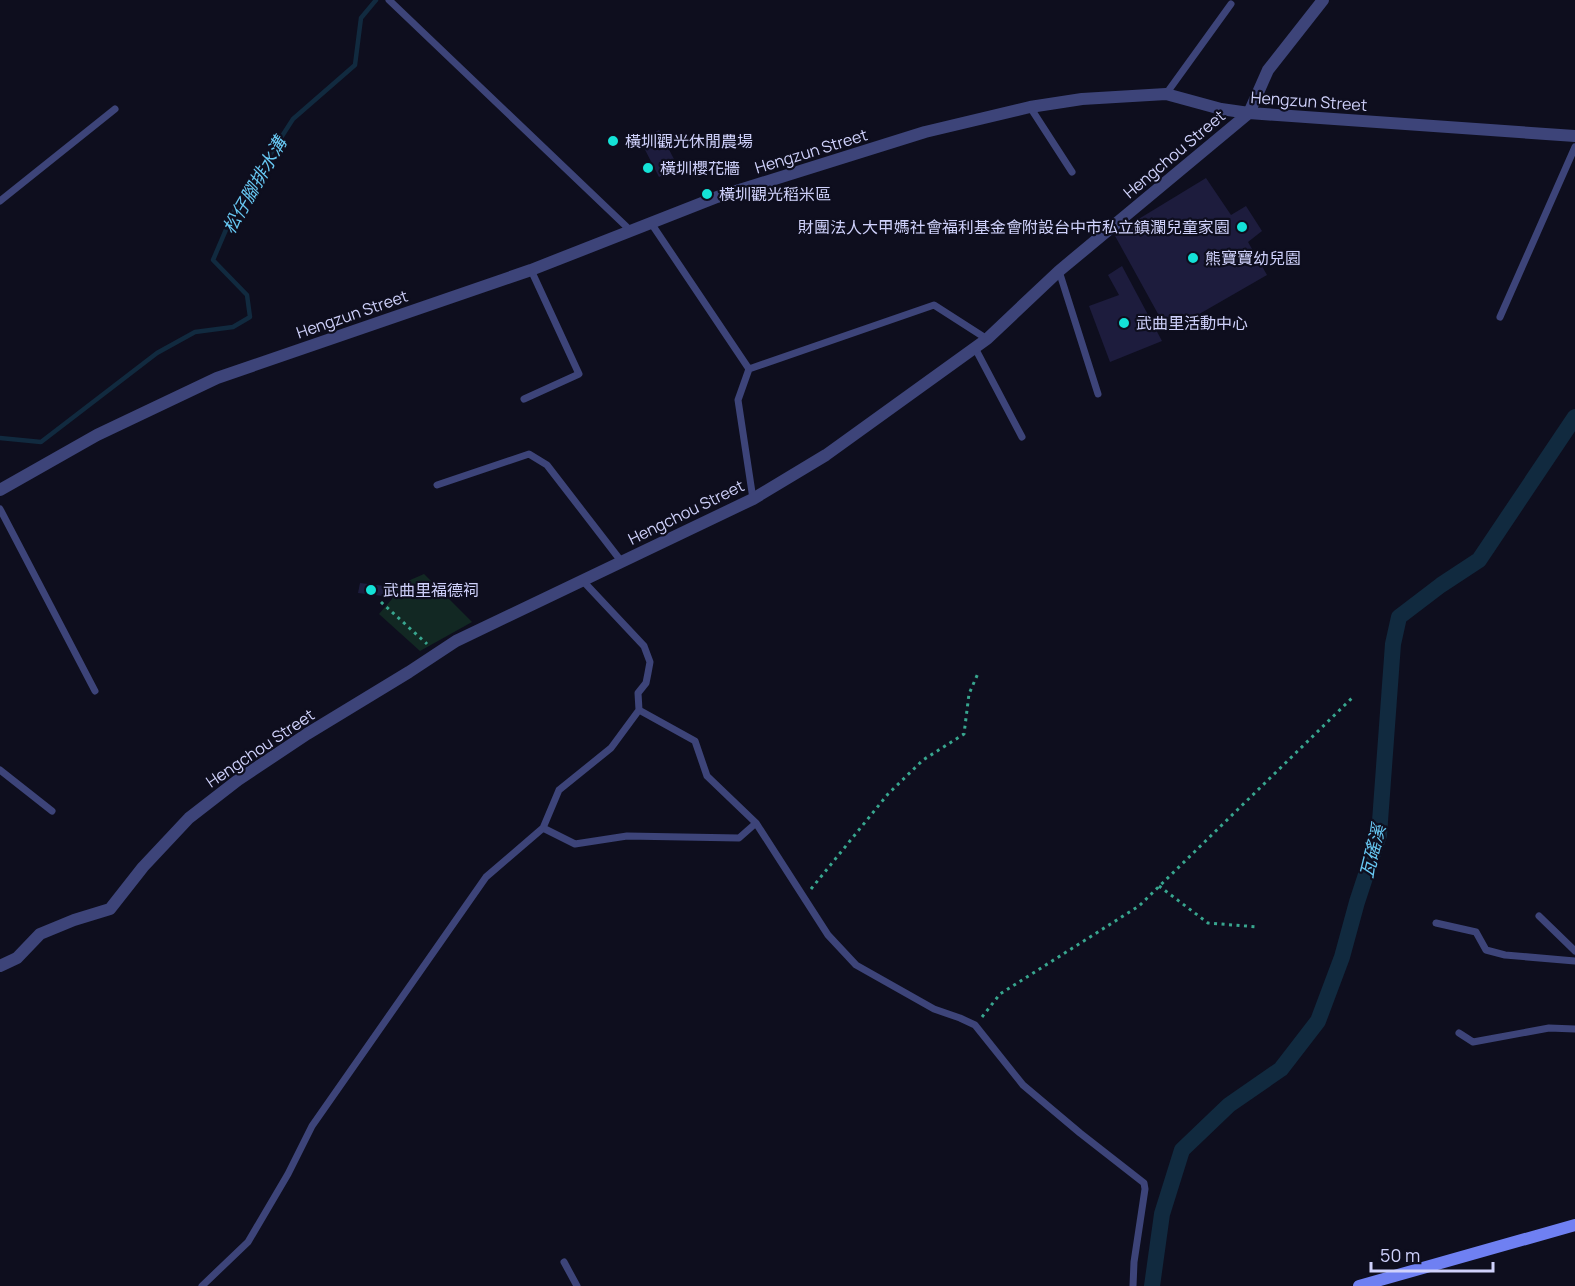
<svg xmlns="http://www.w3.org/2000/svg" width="1575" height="1286" font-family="Manrope,'Noto Sans TC',sans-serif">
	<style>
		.green { fill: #122823 }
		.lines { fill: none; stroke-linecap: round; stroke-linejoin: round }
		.stream { stroke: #112a3f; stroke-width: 4.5 }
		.canal { stroke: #112a3f; stroke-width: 16 }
		.building { fill: #1d1c3d }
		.path { stroke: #38a68f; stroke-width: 3; stroke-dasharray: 3 4.5; stroke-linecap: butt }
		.lane { stroke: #3d4479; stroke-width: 7 }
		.street { stroke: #3d4479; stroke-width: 12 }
		.secondary { stroke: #6f80f2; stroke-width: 12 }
		.poi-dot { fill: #14e2d7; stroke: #0e0e1e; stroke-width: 2 }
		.labels { text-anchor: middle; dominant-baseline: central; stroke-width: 4.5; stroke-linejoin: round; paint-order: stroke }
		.street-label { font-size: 16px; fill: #cfd1fb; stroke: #0e0e1e }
		.poi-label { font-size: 16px; fill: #cfd1fb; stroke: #0e0e1e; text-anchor: start }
		.water-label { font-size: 18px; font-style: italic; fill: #67c7f2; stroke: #0e0e1e }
	</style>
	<rect width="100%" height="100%" fill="#0e0e1e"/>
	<path class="green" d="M424,574L472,622L420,651L379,614L392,599L394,587Z"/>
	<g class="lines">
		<path class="stream" d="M0,438L41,442L157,353L195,332L233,327L250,317L247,295L213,260L234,211L293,119L355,65L361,18L376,0"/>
		<path class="canal" d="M1152,1286L1162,1214L1182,1150L1229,1105L1281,1069L1318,1021L1342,957L1357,902L1379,835L1393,644L1399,617L1441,585L1479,560L1575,417"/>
	</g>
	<path class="building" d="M659,130L678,167L659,177L640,140Z
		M1206,178L1231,215L1246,206L1262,231L1248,242L1267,275L1168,332L1114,234Z
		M1122,266L1162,341L1110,362L1089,306L1119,295L1108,275Z
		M360,583L385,586L383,596L358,593Z"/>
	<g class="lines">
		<path class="path" d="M381,602L427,644
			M1159,886L1208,923L1258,927
			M811,889L888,794L923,760L964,734L969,694L979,671
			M982,1017L1000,994L1139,906L1353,697"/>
		<path class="lane" d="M389,0L631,231
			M1166,94L1231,4
			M1030,107L1072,172
			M0,201L115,109
			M651,223L749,369L738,400L753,499
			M1059,271L1098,394
			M1500,317L1575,147
			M975,348L1022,437
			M749,369L934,305L987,339
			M524,399L579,374L531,270
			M437,485L529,454L547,465L621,561
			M0,509L95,691
			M639,710L695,741L707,776L756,823L828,935L856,965L934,1009L960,1018L975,1025L1023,1085L1080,1133L1144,1183L1145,1189L1134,1262L1133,1286
			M0,770L52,811
			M543,828L575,844L627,836L739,838L756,823
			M1539,916L1575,951
			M1436,923L1476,932L1486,950L1505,955L1575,961
			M1459,1033L1473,1042L1549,1028L1575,1029
			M564,1262L577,1286
			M202,1286L248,1242L288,1174L312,1126L486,877L543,828L559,790L611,748L639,710L638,693L646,683L648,673L650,662L644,646L583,581"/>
		<path class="street" d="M0,490L97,435L217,378L531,270L717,197L925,132L1030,107L1082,99L1166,94L1221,109L1249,113L1575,136
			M0,966L17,958L40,934L74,920L110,909L143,867L189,818L238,780L307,734L409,672L456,641L753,499L826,455L987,339L1059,271L1249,113L1268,70L1323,0"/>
		<path class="secondary" d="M1359,1286L1575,1225"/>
	</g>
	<g class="poi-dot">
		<circle cx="613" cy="141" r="6"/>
		<circle cx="648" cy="168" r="6"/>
		<circle cx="707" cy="194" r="6"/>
		<circle cx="1242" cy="227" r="6"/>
		<circle cx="1193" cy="258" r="6"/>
		<circle cx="1124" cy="323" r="6"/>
		<circle cx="371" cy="590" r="6"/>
	</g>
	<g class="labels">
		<g class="street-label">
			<text transform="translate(1309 101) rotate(4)">Hengzun Street</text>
			<text transform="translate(811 151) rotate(-17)">Hengzun Street</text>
			<text transform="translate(1174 154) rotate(-40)">Hengchou Street</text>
			<text transform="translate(352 314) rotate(-19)">Hengzun Street</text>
			<text transform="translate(686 512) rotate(-26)">Hengchou Street</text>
			<text transform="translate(260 748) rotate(-34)">Hengchou Street</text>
		</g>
		<g class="poi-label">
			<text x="625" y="141">橫圳觀光休閒農場</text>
			<text x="660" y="168">橫圳櫻花牆</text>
			<text x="719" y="194">橫圳觀光稻米區</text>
			<text x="1230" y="227" text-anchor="end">財團法人大甲媽社會福利基金會附設台中市私立鎮瀾兒童家園</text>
			<text x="1205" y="258">熊寶寶幼兒園</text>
			<text x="1136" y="323">武曲里活動中心</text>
			<text x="383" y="590">武曲里福德祠</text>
		</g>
		<g class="water-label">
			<text transform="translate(254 185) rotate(-60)">松仔腳排水溝</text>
			<text transform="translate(1372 851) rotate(-76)">瓦磘溪</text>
		</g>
	</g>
	<path d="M1371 1262v9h122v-9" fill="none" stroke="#cfd1fb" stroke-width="3"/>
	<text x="1380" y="1262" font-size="18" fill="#cfd1fb" stroke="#0e0e1e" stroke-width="4.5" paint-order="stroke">50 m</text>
</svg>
